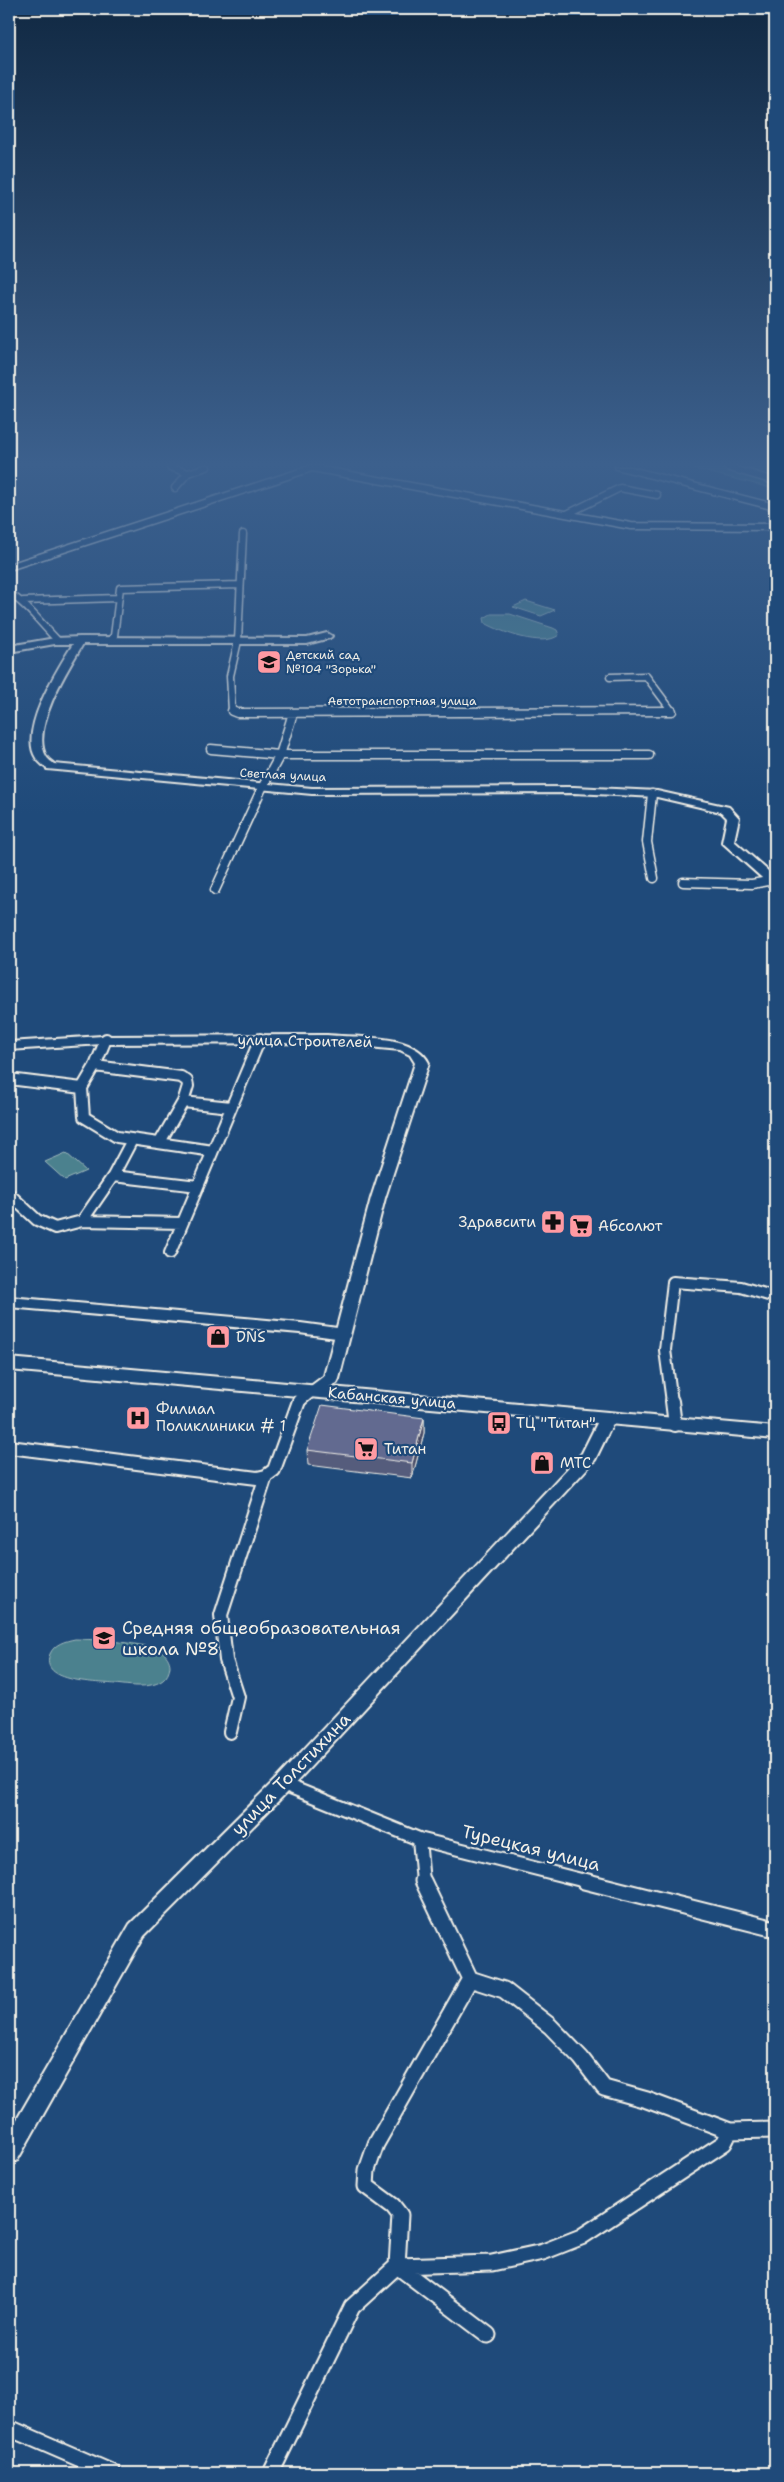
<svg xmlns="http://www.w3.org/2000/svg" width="784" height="2482" font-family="'Shantell Sans',sans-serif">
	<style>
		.green { fill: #4c818e; stroke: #a0b9bb }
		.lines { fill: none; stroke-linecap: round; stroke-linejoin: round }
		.street-far4-casing { stroke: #f4f1e8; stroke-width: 9 }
		.street-far3-casing { stroke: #f4f1e8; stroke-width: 11 }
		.street-far2-casing { stroke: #f4f1e8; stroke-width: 14 }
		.street-far1-casing { stroke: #f4f1e8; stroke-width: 16 }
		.street-casing { stroke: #f4f1e8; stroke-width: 19 }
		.secondary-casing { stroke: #f4f1e8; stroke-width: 4 }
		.primary-casing { stroke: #f4f1e8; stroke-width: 4 }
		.highway-casing { stroke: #f4f1e8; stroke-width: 3 }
		.street-far4 { stroke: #1f4a7a; stroke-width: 6 }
		.street-far3 { stroke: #1f4a7a; stroke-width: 8 }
		.street-far2 { stroke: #1f4a7a; stroke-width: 10 }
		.street-far1 { stroke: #1f4a7a; stroke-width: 12 }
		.street { stroke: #1f4a7a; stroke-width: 15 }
		.secondary { fill: #1f4a7a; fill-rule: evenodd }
		.primary { fill: #1f4a7a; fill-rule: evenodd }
		.highway { fill: #1f4a7a; fill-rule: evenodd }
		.wall { fill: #545b7c; stroke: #f4f1e8 }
		.shaded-wall { fill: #454a65; stroke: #f4f1e8 }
		.building { fill: #626a90; stroke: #f4f1e8 }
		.labels { text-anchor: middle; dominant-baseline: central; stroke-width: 4.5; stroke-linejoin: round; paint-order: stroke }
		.far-poi-label { font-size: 12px; fill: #f4f1e8; stroke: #1f4a7a; text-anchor: start }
		.far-street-label { font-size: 12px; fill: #f4f1e8; stroke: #1f4a7a }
		.street-label { font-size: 15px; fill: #f4f1e8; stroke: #1f4a7a }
		.poi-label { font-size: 15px; fill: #f4f1e8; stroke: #1f4a7a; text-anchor: start }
		.near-poi-label { font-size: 18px; fill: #f4f1e8; stroke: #1f4a7a; text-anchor: start }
		.near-street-label { font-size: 18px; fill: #f4f1e8; stroke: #1f4a7a }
	</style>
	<rect width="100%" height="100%" fill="#1f4a7a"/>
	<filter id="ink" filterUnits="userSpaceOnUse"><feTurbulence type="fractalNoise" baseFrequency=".02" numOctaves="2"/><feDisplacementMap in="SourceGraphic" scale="10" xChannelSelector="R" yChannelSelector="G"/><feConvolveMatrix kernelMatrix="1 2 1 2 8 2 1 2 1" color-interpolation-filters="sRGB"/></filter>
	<g filter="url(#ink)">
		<path class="green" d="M687,467H775V489Z
			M526,601L555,610L541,616L513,607Z
			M491,614H510L553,628L557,630L559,635C543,648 501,632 485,623L484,618Z
			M66,1153L86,1171L65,1180L45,1162Z
			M75,1639C92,1639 148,1643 161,1651C166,1654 170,1660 170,1666C168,1692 132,1686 115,1684C99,1682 38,1683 50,1654C54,1644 65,1641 75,1639Z"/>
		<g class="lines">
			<defs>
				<path id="street-far4" d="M170,467L188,473L175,488
					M727,467L775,481
					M188,473L207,467
					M567,514L620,488L657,495
					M9,567L312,468L631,526L775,527
					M9,593C28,605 42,625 58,641
					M23,601L118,598
					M110,640L114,636L120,588L240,585
					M235,712L232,711L230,676L238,641L243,534
					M475,712L672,711L646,676L610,677"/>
				<path id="street-far3" d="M232,711L237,713L672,711
					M211,749L280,755H649
					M652,794L647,842L654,878
					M683,882L752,884L773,880
					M215,890L262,788L280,755L293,713"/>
				<path id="street-far2" d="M95,1066L181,1077L187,1081L188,1086L183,1102
					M9,1079L82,1088L84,1117L117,1137L213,1151
					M82,1088L95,1066L106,1039
					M160,1142L183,1102L231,1107
					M113,1176L198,1186
					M9,1194L37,1220L55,1228L82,1221L182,1223
					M82,1221L113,1176L132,1140
					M170,1253L260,1039
					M9,1302L300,1328L344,1334
					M299,1402L312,1391
					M672,1402L665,1350L673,1282L741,1287L775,1297"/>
				<path id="street-far1" d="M672,1401L675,1425
					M9,1447L257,1478L266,1476L274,1470L299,1401
					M230,1732L238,1697L226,1660L221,1615L266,1476
					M283,1784L419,1839L589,1882
					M419,1839L423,1882"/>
				<path id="street" d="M423,1881L470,1979L504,1990L550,2026L581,2058L604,2088L647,2100L730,2131L775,2130
					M584,1881L775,1929
					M470,1979L376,2144L367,2170L366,2186L393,2206L400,2215L397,2266L488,2335
					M9,2428L113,2473
					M271,2473L352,2307L397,2266L492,2263L543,2252L581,2237L724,2143L730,2131"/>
				<path id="secondary" d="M327,633L332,636L330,638L307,644H83C69,667 30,729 46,756C47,759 52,762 54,764L312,788L574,787L657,791L729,807L739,818L734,841L775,877V887L771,886L724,844L722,842L727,818L721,812L657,797L574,793L312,794L47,769C44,766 39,762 36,758C18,731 58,668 73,644H55L9,652V646L55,638L80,637L307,638Z
					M327,1035C356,1038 415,1033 429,1063L385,1198L339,1379L337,1383L312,1396L306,1395L304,1391L324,1376L371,1198L415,1063L410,1055L400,1050L327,1043L102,1044L9,1050V1042L102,1036Z
					M607,1414L613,1415L615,1419L595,1460L290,1789L144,1936L17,2161L9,2164V2133L130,1924L276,1779L582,1453L601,1415Z"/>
				<path id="primary" d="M9,1358L775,1427V1439L9,1370Z"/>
				<path id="highway" d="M615,467H631L775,504V510L616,469Z"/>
			</defs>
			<use href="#street-far4" class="street-far4-casing"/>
			<use href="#street-far3" class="street-far3-casing"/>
			<use href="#street-far2" class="street-far2-casing"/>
			<use href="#street-far1" class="street-far1-casing"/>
			<use href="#street" class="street-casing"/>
			<use href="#secondary" class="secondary-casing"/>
			<use href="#primary" class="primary-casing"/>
			<use href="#highway" class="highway-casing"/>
			<use href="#street-far4" class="street-far4"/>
			<use href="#street-far3" class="street-far3"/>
			<use href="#street-far2" class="street-far2"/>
			<use href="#street-far1" class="street-far1"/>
			<use href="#street" class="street"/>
			<use href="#secondary" class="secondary"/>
			<use href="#primary" class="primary"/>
			<use href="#highway" class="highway"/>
		</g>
		<path class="wall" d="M424,1418V1433L412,1478L308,1465L307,1450Z"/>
		<path class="shaded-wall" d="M424,1418V1433L412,1478V1463Z"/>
		<path class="building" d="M322,1405L424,1418L412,1463L307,1450Z"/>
	</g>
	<linearGradient id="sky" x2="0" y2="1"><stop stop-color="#112943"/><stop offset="0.57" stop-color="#3c608d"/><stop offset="1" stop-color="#3c608d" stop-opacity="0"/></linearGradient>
	<rect width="784" height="814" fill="url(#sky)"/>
	<defs>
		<symbol id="school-square" viewBox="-11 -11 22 22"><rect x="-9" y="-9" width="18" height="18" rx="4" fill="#ff9aa2" stroke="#1f4a7a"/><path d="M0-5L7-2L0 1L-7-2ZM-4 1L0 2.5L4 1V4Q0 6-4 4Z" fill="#111"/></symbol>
		<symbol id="pharmacy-square" viewBox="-11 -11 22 22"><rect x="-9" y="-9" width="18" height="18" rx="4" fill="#ff9aa2" stroke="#1f4a7a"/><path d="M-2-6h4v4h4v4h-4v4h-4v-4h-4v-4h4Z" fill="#111"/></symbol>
		<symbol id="supermarket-square" viewBox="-11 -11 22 22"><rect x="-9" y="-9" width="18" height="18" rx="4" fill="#ff9aa2" stroke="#1f4a7a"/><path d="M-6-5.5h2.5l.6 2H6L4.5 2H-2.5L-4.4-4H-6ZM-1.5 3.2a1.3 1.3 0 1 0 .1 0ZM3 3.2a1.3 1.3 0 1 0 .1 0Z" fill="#111"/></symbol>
		<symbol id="shop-square" viewBox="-11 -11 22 22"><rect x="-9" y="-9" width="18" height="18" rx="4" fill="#ff9aa2" stroke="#1f4a7a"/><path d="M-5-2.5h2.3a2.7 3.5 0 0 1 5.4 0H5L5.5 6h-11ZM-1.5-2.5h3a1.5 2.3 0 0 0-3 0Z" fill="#111"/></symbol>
		<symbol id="hospital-square" viewBox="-11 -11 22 22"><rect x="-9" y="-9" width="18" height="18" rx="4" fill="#ff9aa2" stroke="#1f4a7a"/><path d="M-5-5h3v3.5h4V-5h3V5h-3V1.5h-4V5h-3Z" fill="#111"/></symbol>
		<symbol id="bus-square" viewBox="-11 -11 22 22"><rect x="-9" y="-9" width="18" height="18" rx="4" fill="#ff9aa2" stroke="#1f4a7a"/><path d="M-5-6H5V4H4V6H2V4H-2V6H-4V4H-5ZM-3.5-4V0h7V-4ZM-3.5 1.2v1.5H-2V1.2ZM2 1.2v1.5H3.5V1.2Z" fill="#111"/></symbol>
	</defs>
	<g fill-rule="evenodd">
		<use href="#school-square" x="255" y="648" width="28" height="28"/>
		<use href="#pharmacy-square" x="539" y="1208" width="28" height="28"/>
		<use href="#supermarket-square" x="567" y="1212" width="28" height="28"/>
		<use href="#shop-square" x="204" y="1323" width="28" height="28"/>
		<use href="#hospital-square" x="124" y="1404" width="28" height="28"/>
		<use href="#bus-square" x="485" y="1409" width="28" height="28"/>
		<use href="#supermarket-square" x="352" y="1435" width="28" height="28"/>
		<use href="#shop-square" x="528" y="1449" width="28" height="28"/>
		<use href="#school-square" x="90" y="1624" width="28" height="28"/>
	</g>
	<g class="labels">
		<g class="far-poi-label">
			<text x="286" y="655">Детский сад<tspan x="286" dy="14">№104 "Зорька"</tspan></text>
		</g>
		<g class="far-street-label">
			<text x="402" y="701">Автотранспортная улица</text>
			<text transform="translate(283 775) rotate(3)">Светлая улица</text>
		</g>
		<g class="street-label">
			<text transform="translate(305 1041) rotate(1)">улица Строителей</text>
			<text transform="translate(392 1398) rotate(5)">Кабанская улица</text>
		</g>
		<g class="poi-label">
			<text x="536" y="1222" text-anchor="end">Здравсити</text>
			<text x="598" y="1226">Абсолют</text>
			<text x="236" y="1337">DNS</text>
			<text x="156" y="1409">Филиал<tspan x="156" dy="17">Поликлиники # 1</tspan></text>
			<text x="516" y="1423">ТЦ "Титан"</text>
			<text x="384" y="1449">Титан</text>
			<text x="560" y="1463">МТС</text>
		</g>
		<g class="near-poi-label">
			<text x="122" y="1628">Средняя общеобразовательная<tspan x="122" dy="21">школа №8</tspan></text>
		</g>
		<g class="near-street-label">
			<text transform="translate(291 1774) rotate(-46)">улица Толстихина</text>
			<text transform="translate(531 1848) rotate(14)">Турецкая улица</text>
		</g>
	</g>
	<rect width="784" height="2482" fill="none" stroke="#1f4a7a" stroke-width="30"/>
	<rect x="15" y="15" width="754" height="2452" fill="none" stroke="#f4f1e8" stroke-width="2" filter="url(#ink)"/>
</svg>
